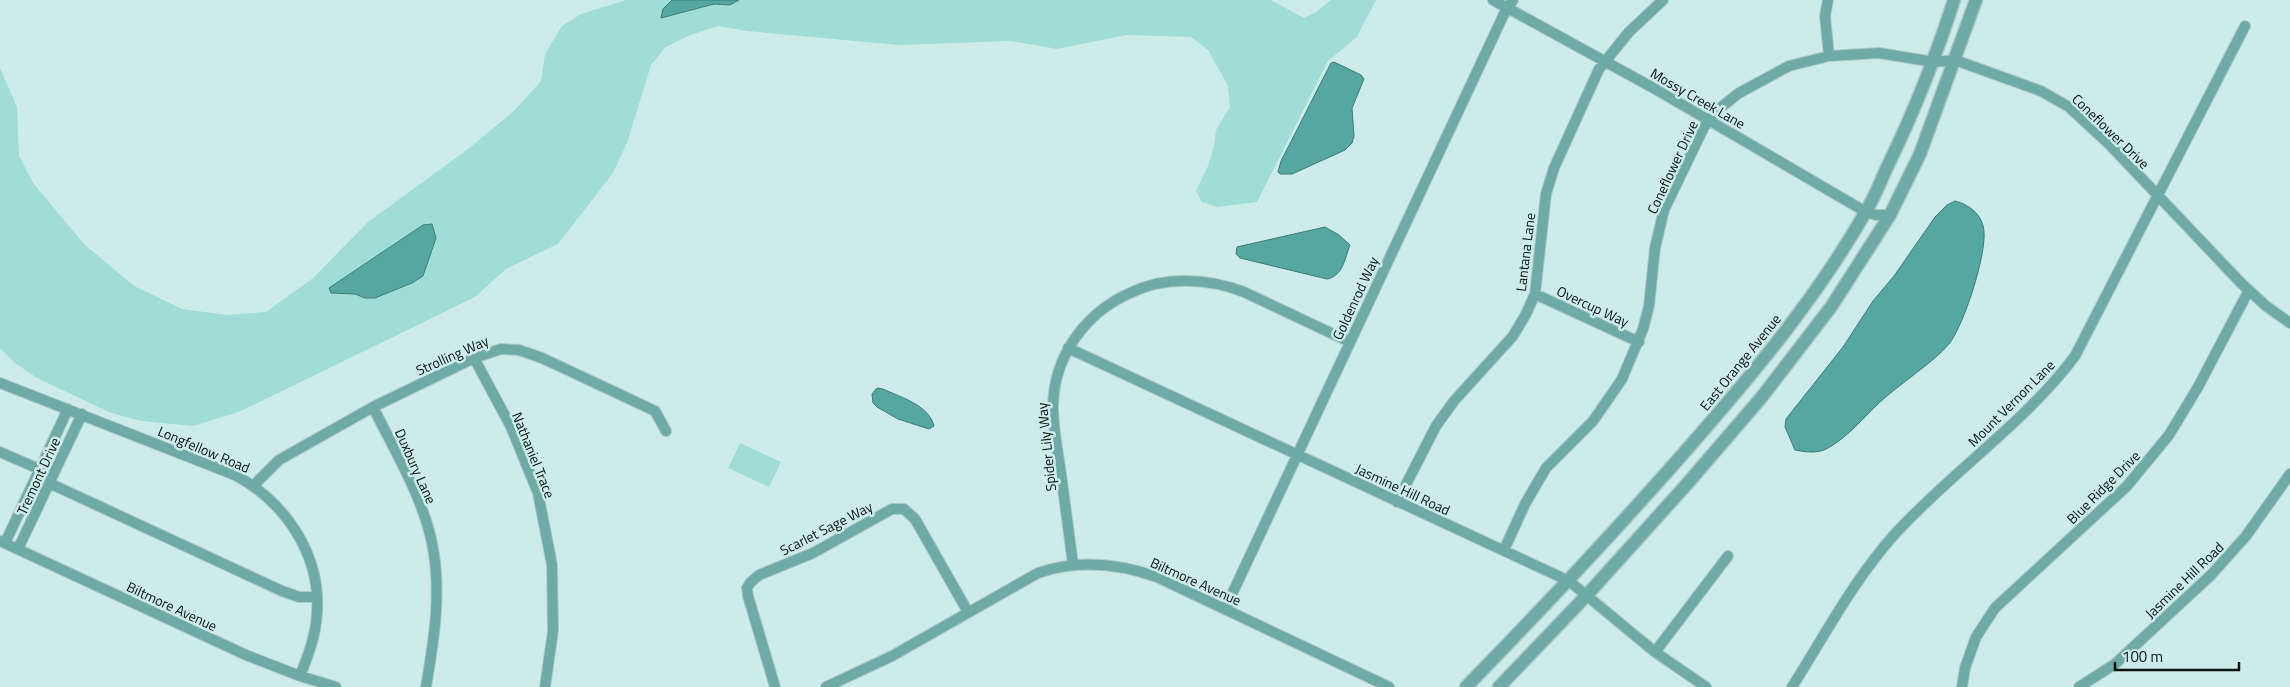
<svg xmlns="http://www.w3.org/2000/svg" width="2290" height="687" font-family="'Titillium Web',sans-serif">
	<style>
		.green { fill: #a0ddd7 }
		.water { fill: #55a8a2; stroke: #3d7b76 }
		.lines { fill: none; stroke-linecap: round; stroke-linejoin: round }
		.minor-casing { stroke: #adc9c6; stroke-width: 12 }
		.tertiary-casing { stroke: #adc9c6; stroke-width: 15 }
		.minor { stroke: #6eaba6; stroke-width: 10 }
		.tertiary { stroke: #6eaba6; stroke-width: 12 }
		.labels { text-anchor: middle; dominant-baseline: central; stroke-width: 5; stroke-linejoin: round; paint-order: stroke }
		.street-label { font-size: 14px; fill: #061110; stroke: #cdece9 }
	</style>
	<rect width="100%" height="100%" fill="#cdece9"/>
	<path class="green" d="M626,0H1271L1304,18L1316,12L1331,0H1376L1357,37L1328,61L1257,202L1217,207L1202,202L1196,191L1208,166L1214,146L1216,130L1230,107L1228,86L1208,50L1191,37L1126,35L1057,49L1011,41L899,45L747,31L718,26L690,35L666,47L651,65L627,143L613,173L558,244L506,269L475,297L241,411L193,426L142,421L111,413L37,378L15,363L0,348V68L17,107L19,156L33,183L84,244L134,286L182,309L227,315L266,312L313,278L368,222L468,149L515,110L541,81L545,54L562,26L581,14Z
		M740,443L781,462L769,487L728,468Z"/>
	<path class="water" d="M672,0H739L730,5L714,4L661,18L663,9Z
		M1334,62L1361,75L1364,79L1352,108L1354,136L1352,143L1345,150L1292,174H1280L1278,172L1281,161L1331,63Z
		M1955,201C1970,205 1983,215 1984,232C1986,256 1964,325 1949,344C1933,363 1899,384 1879,403C1863,418 1848,437 1828,448C1818,454 1805,452 1795,450L1785,427L1786,419L1843,347L1873,301L1894,276L1935,217L1947,205Z
		M432,224L436,238L423,276L412,283L375,298H365L355,294L331,293L329,288L423,225Z
		M1325,227L1339,235L1350,245C1345,258 1343,276 1327,279L1240,258L1236,254L1237,247Z
		M877,388L883,389C900,397 929,405 934,426L929,429L898,419L877,407L873,403L872,394Z"/>
	<g class="lines">
		<defs>
			<path id="minor" d="M1493,0L1657,90L1866,212L1876,215H1890
				M1828,0L1825,16L1829,56
				M1535,294L1639,342
				M1068,348L1569,581L1655,652L1706,687
				M474,358L511,427L538,493L552,565L553,631L545,687
				M0,383L235,475C285,502 321,554 317,613C316,635 308,656 300,676
				M373,407C394,450 422,495 432,543C442,591 434,640 426,687
				M0,452L39,469
				M49,483L282,591L299,597H316
				M254,485L279,460L373,407L474,358L501,349L519,350L542,358L638,403L655,411L666,431
				M1397,502L1436,426L1454,401L1513,336L1526,314L1535,294L1546,194L1554,168L1599,69L1629,32L1663,0
				M0,541L246,655L300,676L336,687
				M5,543L68,409
				M18,549L82,414
				M1504,550L1525,504L1546,468L1593,421L1622,379L1643,329L1649,306L1655,248L1664,210L1704,127L1715,112L1739,93L1789,66L1829,56L1879,53L1934,62L1955,60L2041,91L2069,107L2109,144L2241,283L2266,306L2290,323
				M1073,564C1069,534 1065,504 1061,474C1058,452 1053,429 1053,406C1054,356 1085,313 1130,293C1166,276 1207,278 1244,292L1350,342
				M1225,609L1504,14L1513,0
				M1655,652L1728,556
				M775,687L748,596L747,588L750,583L759,575L813,553L892,509H904L915,519L968,612
				M826,687L892,656L1038,573C1078,559 1117,563 1157,577L1389,687
				M1792,687C1825,635 1853,581 1894,535C1951,472 2024,424 2075,356L2245,26
				M1962,687L1965,668L1976,637L1995,608L2127,486L2169,435L2198,387L2249,290
				M2079,687L2115,664L2211,575L2246,536L2290,474"/>
			<path id="tertiary" d="M1466,687C1545,606 1622,524 1696,439C1758,368 1818,295 1865,213C1875,197 1881,180 1889,163C1915,110 1936,56 1954,0
				M1499,687L1587,595L1687,484L1761,398L1831,307L1890,215L1920,154L1976,0"/>
		</defs>
		<use href="#minor" class="minor-casing"/>
		<use href="#tertiary" class="tertiary-casing"/>
		<use href="#minor" class="minor"/>
		<use href="#tertiary" class="tertiary"/>
	</g>
	<g class="labels">
		<g class="street-label">
			<text transform="translate(1698 98) rotate(30)">Mossy Creek Lane</text>
			<text transform="translate(2111 131) rotate(44)">Coneflower Drive</text>
			<text transform="translate(1672 167) rotate(-65)">Coneflower Drive</text>
			<text transform="translate(1525 252) rotate(-83)">Lantana Lane</text>
			<text transform="translate(1355 298) rotate(-65)">Goldenrod Way</text>
			<text transform="translate(1593 306) rotate(25)">Overcup Way</text>
			<text transform="translate(452 355) rotate(-24)">Strolling Way</text>
			<text transform="translate(1740 362) rotate(-51)">East Orange Avenue</text>
			<text transform="translate(2011 403) rotate(-45)">Mount Vernon Lane</text>
			<text transform="translate(1046 447) rotate(-96)">Spider Lily Way</text>
			<text transform="translate(204 449) rotate(23)">Longfellow Road</text>
			<text transform="translate(534 455) rotate(68)">Nathaniel Trace</text>
			<text transform="translate(416 466) rotate(66)">Duxbury Lane</text>
			<text transform="translate(38 476) rotate(-65)">Tremont Drive</text>
			<text transform="translate(2103 487) rotate(-45)">Blue Ridge Drive</text>
			<text transform="translate(1403 489) rotate(25)">Jasmine Hill Road</text>
			<text transform="translate(826 528) rotate(-27)">Scarlet Sage Way</text>
			<text transform="translate(2184 580) rotate(-44)">Jasmine Hill Road</text>
			<text transform="translate(1196 581) rotate(24)">Biltmore Avenue</text>
			<text transform="translate(172 606) rotate(25)">Biltmore Avenue</text>
		</g>
	</g>
	<path d="M2115 662v8h124v-8" fill="none" stroke="#061110" stroke-width="2.5"/>
	<text x="2122" y="662" font-size="15" fill="#061110" stroke="#cdece9" stroke-width="4" paint-order="stroke">100 m</text>
</svg>
